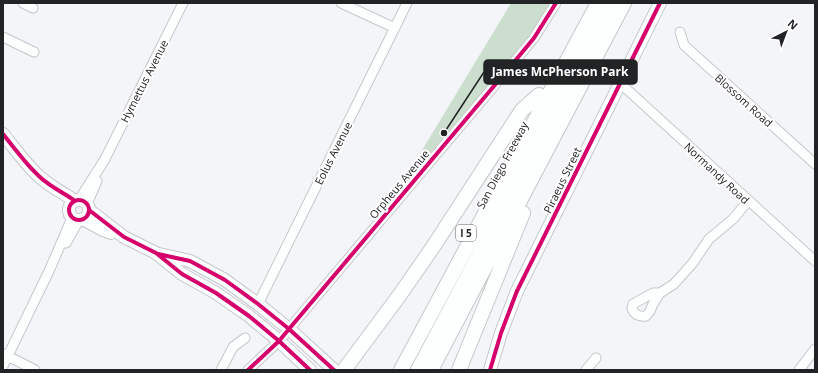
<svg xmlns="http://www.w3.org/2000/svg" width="818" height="373" font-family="'Open Sans',sans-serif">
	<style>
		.green { fill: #ccdfce }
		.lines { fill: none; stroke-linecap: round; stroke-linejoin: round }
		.minor-casing { stroke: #c6c7ca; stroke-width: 11 }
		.major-casing { stroke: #c6c7ca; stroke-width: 14 }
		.highway-casing { stroke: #c6c7ca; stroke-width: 16 }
		.minor { stroke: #fdfefe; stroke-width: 9 }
		.major { stroke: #fdfefe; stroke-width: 12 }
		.highway { stroke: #fdfefe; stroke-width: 14 }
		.cycleway-casing { stroke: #fff; stroke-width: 6 }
		.cycleway { stroke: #d6006c; stroke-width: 4 }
		.labels { text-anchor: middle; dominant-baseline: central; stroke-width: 4; stroke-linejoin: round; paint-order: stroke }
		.shield { fill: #fff; stroke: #646566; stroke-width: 1 }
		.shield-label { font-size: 10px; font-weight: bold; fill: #222325 }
		.street-label { font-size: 11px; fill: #222325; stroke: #fff }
		.leader { fill: none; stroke: #222325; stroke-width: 1.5 }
		.callout-dot { fill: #222325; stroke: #fff; stroke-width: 1.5 }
		.callout { fill: #222325; stroke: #222325; stroke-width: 1.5 }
		.callout-label { font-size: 12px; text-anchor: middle; font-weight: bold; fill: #fff }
	</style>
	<rect width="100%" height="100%" fill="#f3f5f8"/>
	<path class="green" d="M511,3H558L375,228Z"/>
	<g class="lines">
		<defs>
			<path id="minor" d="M23,3L33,8
				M341,3L395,28
				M680,32L684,45L815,164
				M3,37L34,52
				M620,83L815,261
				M79,200L105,159L183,3
				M87,204L97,181
				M66,243L79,220
				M660,293H653L633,304L632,309C635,315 639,317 646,316L650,311L653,304L660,293L674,284L692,264L709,239L733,219L748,201
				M258,304L407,3
				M4,354L35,370
				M3,366L49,271L72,218
				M221,370L233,347L245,338
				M248,370L279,341L289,329L505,73L534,38L556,3
				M586,370L596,358
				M799,370L815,349"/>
			<path id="major" d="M3,134C15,149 27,166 41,178C51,187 64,193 75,201
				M69 210a10 10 0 1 1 20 0a10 10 0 1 1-20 0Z
				M89,210L124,237L156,253L182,274L216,293L249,316L279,341L310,370
				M83,219L103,230L111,233
				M159,254L190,261L225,280L258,304L289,329L334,370
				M490,370L501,333L517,291L660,3"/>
			<path id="highway" d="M344,370L399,296L433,247L522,110L539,95
				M401,370L598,3
				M418,370L612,3
				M431,370L624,3
				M459,370L523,213"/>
		</defs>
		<use href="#minor" class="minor-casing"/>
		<use href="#major" class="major-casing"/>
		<use href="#highway" class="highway-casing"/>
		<use href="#minor" class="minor"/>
		<use href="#major" class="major"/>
		<use href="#highway" class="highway"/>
		<defs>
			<path id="cycleway" d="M3,134C15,149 27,166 41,178C51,187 64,193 75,201
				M69 210a10 10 0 1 1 20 0a10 10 0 1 1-20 0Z
				M89,210L124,237L156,253L182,274L216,293L249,316L279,341L310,370
				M158,254L190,261L225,280L258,304L289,329L334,370
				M248,370L279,341L289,329L505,73L534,38L556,3
				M490,370L501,333L517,291L660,3"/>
		</defs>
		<use href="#cycleway" class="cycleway-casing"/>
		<use href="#cycleway" class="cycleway"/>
	</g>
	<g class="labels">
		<rect class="shield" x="456" y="225" width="20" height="16" rx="3"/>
		<g class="shield-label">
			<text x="466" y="233">I 5</text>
		</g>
		<g class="street-label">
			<text transform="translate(144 81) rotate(-63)">Hymettus Avenue</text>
			<text transform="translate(744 100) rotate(42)">Blossom Road</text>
			<text transform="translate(333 153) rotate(-63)">Eolus Avenue</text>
			<text transform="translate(502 165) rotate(-62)">San Diego Freeway</text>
			<text transform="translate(717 173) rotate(43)">Normandy Road</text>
			<text transform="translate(562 180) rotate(-64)">Piraeus Street</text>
			<text transform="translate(399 184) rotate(-50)">Orpheus Avenue</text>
		</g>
	</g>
	<path class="leader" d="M444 133L484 72"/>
	<circle class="callout-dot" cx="444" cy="133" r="4"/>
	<rect class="callout" x="484" y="60" width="153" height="24" rx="4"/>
	<g class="callout-label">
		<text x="560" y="76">James McPherson Park</text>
	</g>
	<rect width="818" height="373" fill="none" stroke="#222325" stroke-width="8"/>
	<g transform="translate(786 32) rotate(42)" stroke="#ffffff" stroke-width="3" paint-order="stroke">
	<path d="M0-3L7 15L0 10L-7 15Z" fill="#222325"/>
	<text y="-6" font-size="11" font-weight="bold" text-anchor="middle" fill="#222325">N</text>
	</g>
</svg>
